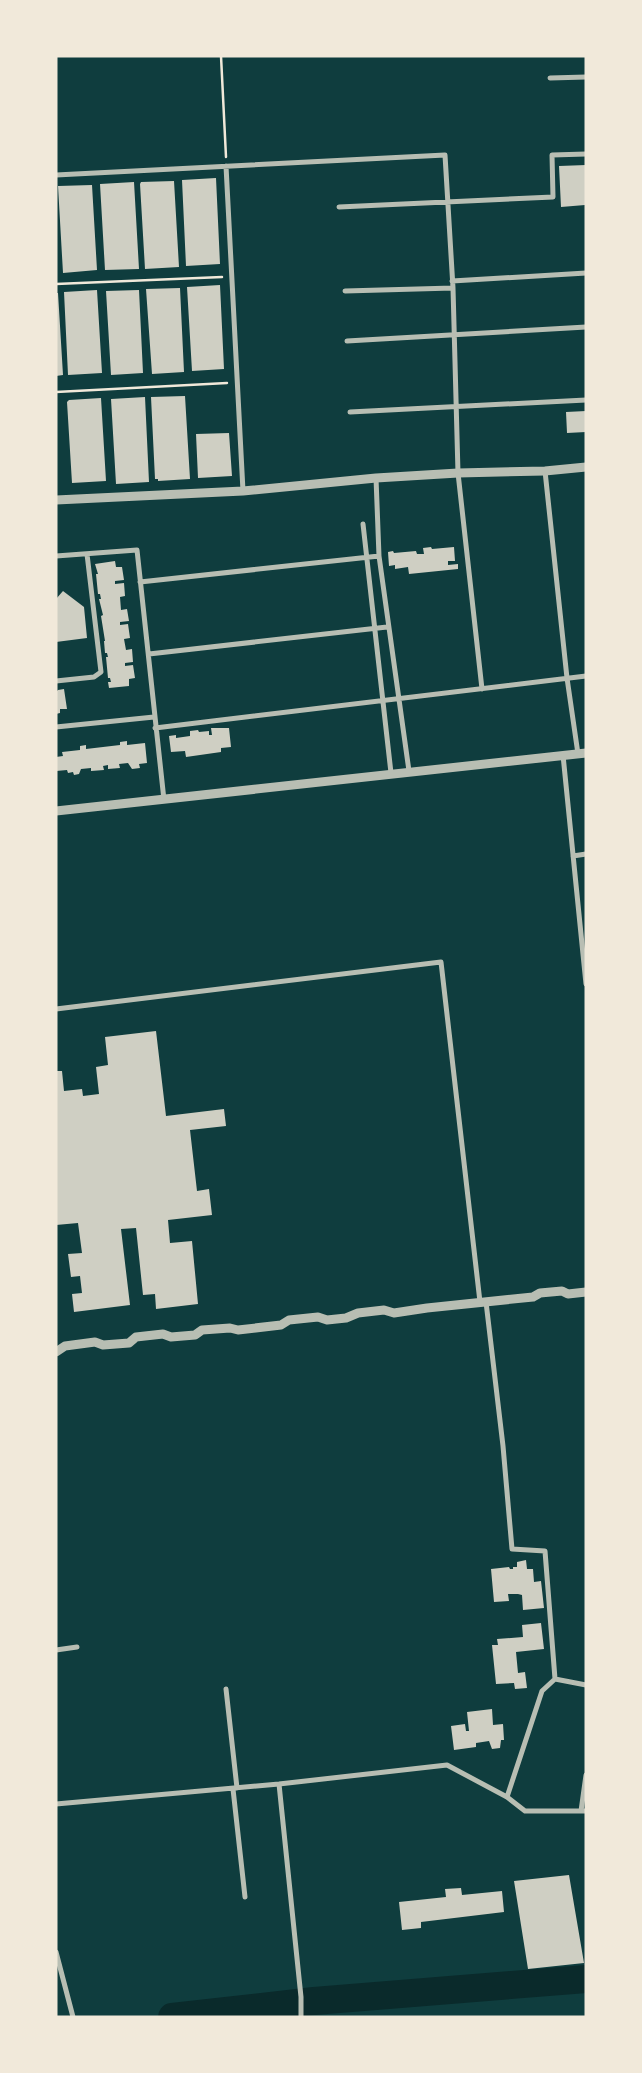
<svg xmlns="http://www.w3.org/2000/svg" width="642" height="2073" font-family="Arial,sans-serif">
	<style>
		.lines { fill: none; stroke-linecap: round; stroke-linejoin: round }
		.river { stroke: #0a2a2b; stroke-width: 28 }
		.building { fill: #cfcfc3 }
		.path { stroke: #f1e9da; stroke-width: 2.5 }
		.minor { stroke: #b8beb3; stroke-width: 5 }
		.tertiary { stroke: #b8beb3; stroke-width: 9 }
	</style>
	<rect width="100%" height="100%" fill="#0f3d3e"/>
	<g class="lines">
		<path class="river" d="M172,2017L314,2001L586,1979"/>
	</g>
	<path class="building" d="M586,165L585,205L561,207L559,166Z
		M216,178L220,264L186,266L182,180Z
		M174,181L179,267L145,269L140,184L141,182Z
		M134,182L139,269L105,270L100,184Z
		M92,185L97,270L63,273L58,186Z
		M220,285L224,369L192,371L187,287Z
		M180,288L184,372L152,374L146,289Z
		M97,290L102,373L68,375L64,292Z
		M139,290L143,373L111,375L106,291Z
		M56,293H58L63,375L56,376Z
		M185,396L190,479L158,481V479H155L151,397Z
		M145,397L149,482L116,484L111,399Z
		M101,398L106,481L72,483L67,402L69,400Z
		M586,411V432L567,433L566,412Z
		M229,433L232,476L198,478L196,434Z
		M431,547L432,549L454,547L455,561H448V565L458,564V569L409,574L408,567L395,569V565L389,566L388,552L393,551L394,553L416,551L417,554H424L423,548Z
		M115,561L116,567H122L124,580L115,581V584L124,583L125,596L120,597L121,610L127,609L129,621L120,622V625L128,624L130,638L124,639L126,650L132,649L133,662L125,663V666L133,665L135,678L129,679V686L109,688L108,682H111L110,678H108L106,657H108L107,653H105L104,641H105L101,616L103,615L99,599H101L100,594H98L96,574H98L95,564Z
		M63,591L84,607L87,638L56,642V599Z
		M64,689L67,709H60V713L56,714V692L58,690Z
		M211,728H229L231,747L221,748V752L186,757L185,751L171,752L169,736L176,735V738L190,736V731L198,730L199,732L209,731V735H212Z
		M127,741V745L145,743L147,763L139,764L140,768L132,769L128,763L119,764L120,768L108,769V765L103,766L104,770L91,771V768L81,769L79,774L74,775L73,772L68,773L67,770L56,771V757L63,756L62,752L80,750V746L86,745V749L120,745V742Z
		M156,1031L166,1116L224,1109L226,1126L190,1130L197,1191L209,1189L212,1215L168,1220L170,1243L192,1241L198,1304L156,1309L155,1294L143,1295L136,1228L121,1229L130,1305L74,1312L72,1294L82,1293L80,1276L71,1277L68,1254L82,1253L78,1223L56,1225V1071H62L64,1091L82,1089L83,1096L99,1094L96,1067L108,1065L105,1037Z
		M526,1560L527,1569H533L534,1582L541,1581L544,1608L523,1610L522,1595L518,1594H508L509,1601L494,1602L491,1569L509,1567L510,1569H513V1567H517V1562Z
		M541,1623L544,1649L516,1652L518,1673L525,1672L527,1688L515,1689L514,1683L496,1684L492,1645H498L497,1639L523,1637L522,1625Z
		M492,1709L493,1725L503,1724L504,1740H501L500,1748L492,1749L489,1741L476,1743V1747L454,1750L451,1726L465,1724L466,1731H469L467,1712Z
		M569,1875L584,1963L528,1969L514,1881Z
		M461,1888L462,1895L502,1891L504,1912L421,1922V1928L402,1930L399,1902L446,1897L445,1889Z"/>
	<g class="lines">
		<path class="path" d="M221,56L226,157
			M56,284L222,277
			M56,392L227,383"/>
		<path class="minor" d="M550,78L586,77
			M226,166L243,491
			M56,175L445,155L453,288L458,473L482,689
			M339,207L553,197L552,155L586,154
			M452,281L586,273
			M345,291L453,288
			M347,341L586,327
			M350,412L586,400
			M545,471L567,678L578,754
			M376,478L379,556L409,771
			M363,524L391,773
			M56,556L137,550L164,800
			M140,582L379,556
			M149,654L387,627
			M56,681L94,677L101,672L87,554
			M56,727L154,717
			M155,728L586,676
			M563,755L586,984
			M573,856L586,854
			M56,1009L441,962L480,1302
			M486,1302L503,1446L512,1549L545,1551L555,1679L586,1685
			M56,1650L77,1647
			M226,1689L237,1788
			M279,1784L301,1997V2017
			M233,1789L245,1897
			M507,1797L542,1691L555,1679
			M56,1804L279,1784L447,1765L507,1797L525,1811H586
			M581,1811L586,1775
			M56,1952L73,2017"/>
		<path class="tertiary" d="M56,500L243,491L376,478L458,473L545,471L586,467
			M56,811L586,753
			M56,1352L65,1346L95,1342L103,1345L129,1343L136,1337L163,1334L171,1337L195,1335L202,1330L230,1328L238,1330L281,1325L289,1320L318,1317L327,1320L346,1318L358,1313L384,1310L394,1313L427,1308L533,1297L540,1293L562,1291L568,1294L586,1292"/>
	</g>
	<rect width="642" height="2073" fill="none" stroke="#f1e9da" stroke-width="115"/>
</svg>
